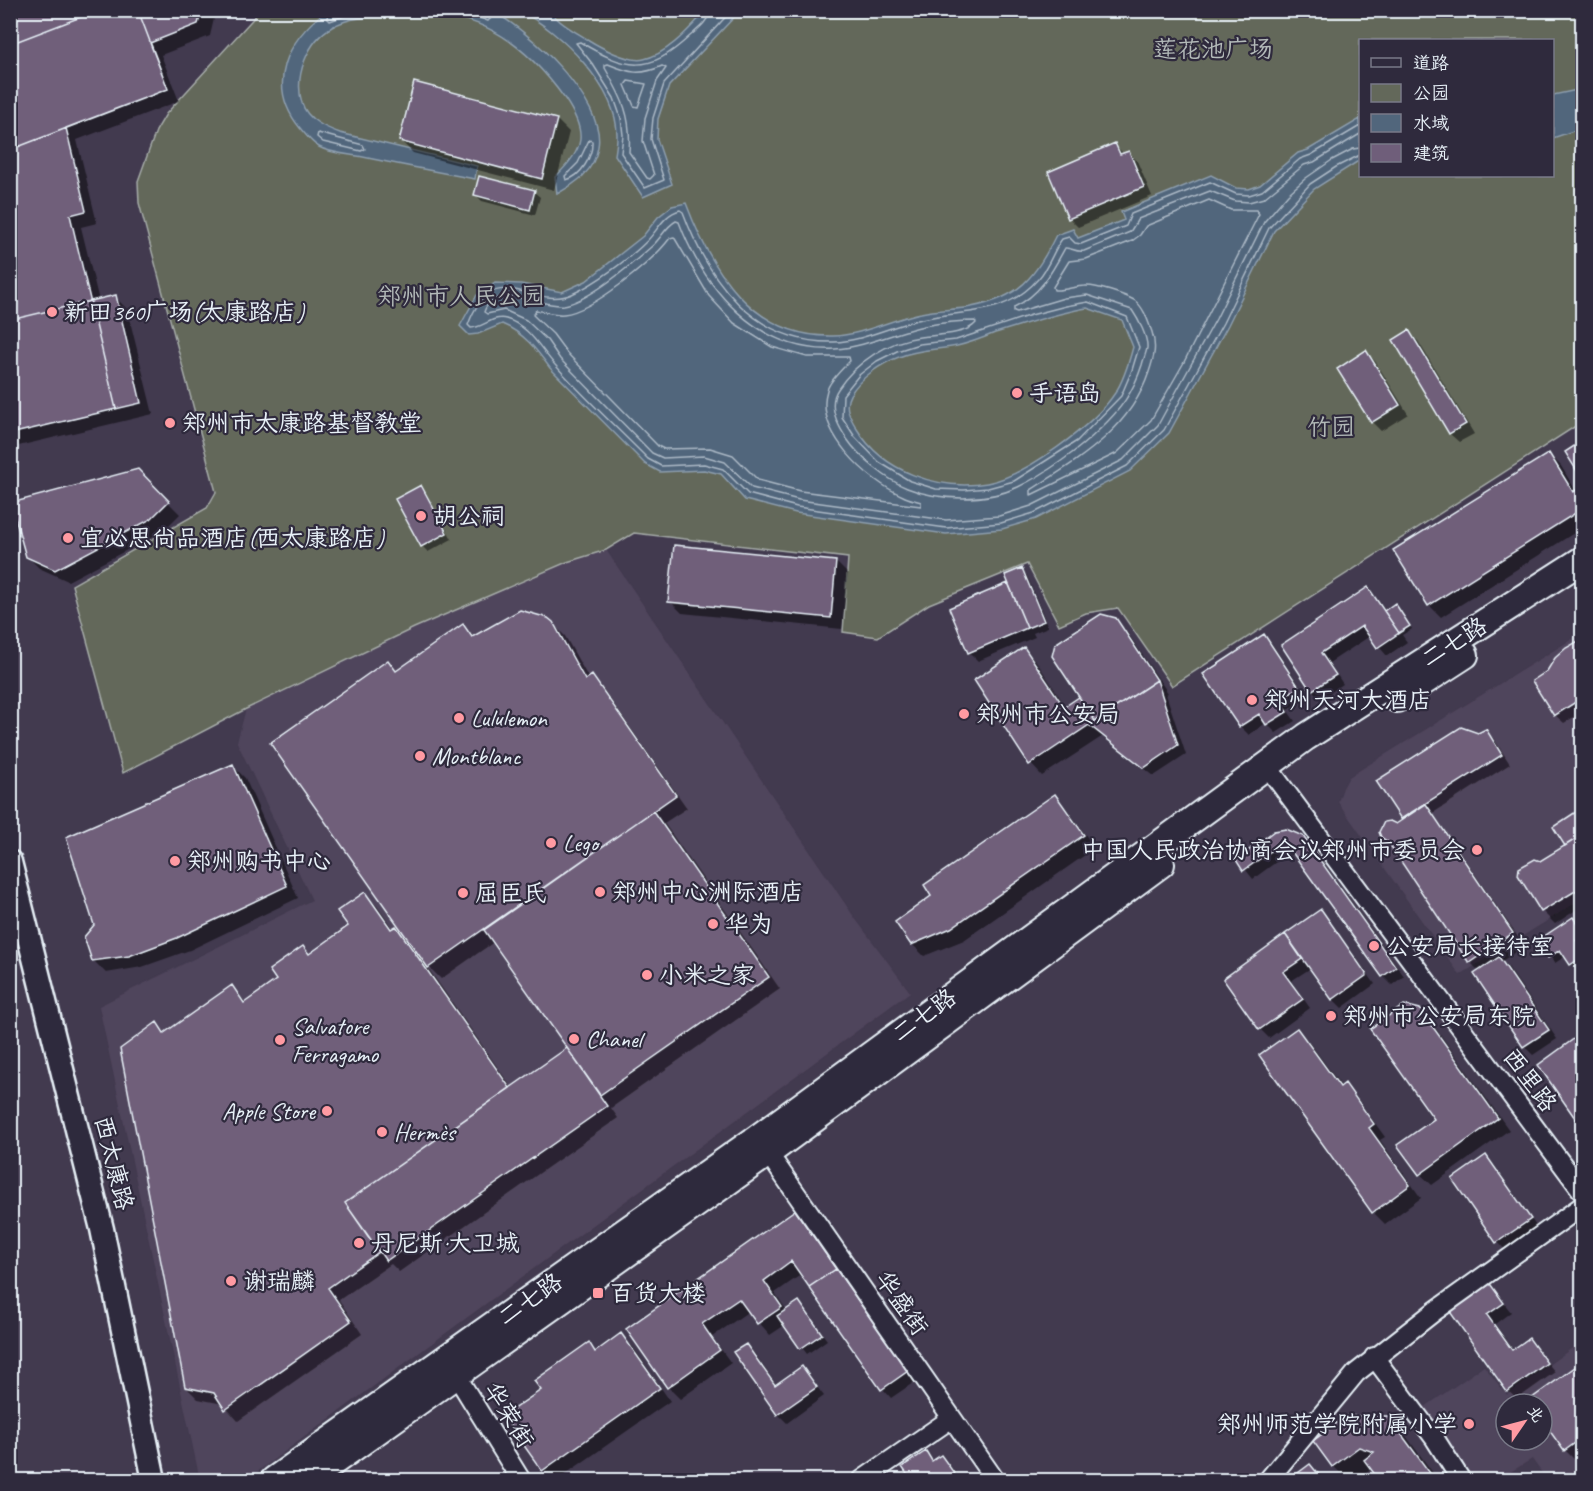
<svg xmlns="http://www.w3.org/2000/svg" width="1593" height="1491" font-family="Caveat,'LXGW WenKai TC',sans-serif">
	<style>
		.built { fill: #50455c; fill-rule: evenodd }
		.green { fill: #63685a; stroke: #a6aca9; stroke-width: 1.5; fill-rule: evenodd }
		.water { fill: #51667c; stroke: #8d9eae; stroke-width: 1.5; fill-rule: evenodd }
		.shadow { fill: #0007; fill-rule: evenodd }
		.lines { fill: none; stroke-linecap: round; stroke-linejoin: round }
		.shore { stroke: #acb9c6; stroke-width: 1.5 }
		.building { fill: #6f5e7a; stroke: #e8f1f8; stroke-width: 1.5 }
		.minor-casing { stroke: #e8f1f8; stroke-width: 22 }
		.tertiary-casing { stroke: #e8f1f8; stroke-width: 27 }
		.secondary-casing { stroke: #e8f1f8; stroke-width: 30 }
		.minor { stroke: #2f2a3d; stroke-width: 18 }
		.tertiary { stroke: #2f2a3d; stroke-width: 22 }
		.secondary { stroke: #2f2a3d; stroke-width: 26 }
		.poi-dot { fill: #ff9aa2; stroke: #2f2a3d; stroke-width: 2 }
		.labels { text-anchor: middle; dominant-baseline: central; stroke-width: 4.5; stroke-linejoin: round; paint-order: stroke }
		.park-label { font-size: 24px; fill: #b3bab9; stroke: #2f2a3d }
		.poi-label { font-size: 24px; fill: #e8f1f8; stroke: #2f2a3d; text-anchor: start }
		.street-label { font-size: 24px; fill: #e8f1f8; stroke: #2f2a3d }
	</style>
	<rect width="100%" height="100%" fill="#423a4f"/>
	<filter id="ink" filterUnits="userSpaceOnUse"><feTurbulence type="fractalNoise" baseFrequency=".0167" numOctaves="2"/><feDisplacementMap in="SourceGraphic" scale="12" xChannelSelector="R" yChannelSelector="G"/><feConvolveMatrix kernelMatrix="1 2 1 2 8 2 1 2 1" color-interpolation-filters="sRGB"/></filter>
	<g filter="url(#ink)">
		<path class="built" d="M606,550L854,917L910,992L246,1480H200L99,1006L312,900L237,742L246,709L414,628L567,562Z
			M1582,633V899L1460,975L1338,802L1343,788L1349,777Z
			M1582,1341V1480H1547L1532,1459L1497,1480H1467L1422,1409L1484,1366L1507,1395ZM1506,1404H1542V1440H1506Z"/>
		<path class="green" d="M260,11H1582V422L1172,686L1118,608L1086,613L1059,625L1027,564L929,604L878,637L843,632L848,558L634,533L606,550L567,562L414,628L246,709L123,773L72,585L207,508L216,492L139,203L138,181L156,131L166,114ZM1360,40H1552V176H1360Z"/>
		<path class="water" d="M326,11L490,10C527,28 607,102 598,147C594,172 576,183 557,194L555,177C585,149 588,133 565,99C538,61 501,25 453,17C436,15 416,17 399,17C375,17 353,15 332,27C307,41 294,77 302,103C307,120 326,128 340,133L477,166L475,179C438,172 401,165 363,157C350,154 331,154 319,147C312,143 305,134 300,128C265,85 287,40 326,11Z
			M520,11H550C559,23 574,31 587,39C600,47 629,63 644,59C668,54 690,28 706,11H740L669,86L658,119L657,139L672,184L643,197L615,155C616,149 617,142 617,136C618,88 560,31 520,11Z
			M1582,89V128L1553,138V95Z
			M1360,119V160L1314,189L1274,231L1228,325L1169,433L1130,471L1036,519L1002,529L946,534L796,513L745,500L721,474L704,470L660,472L645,464L550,368C536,349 524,333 502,324L478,334L469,335L460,326L477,295L495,283L521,284L562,292L586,281L643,236L658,217L672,206L686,203C711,270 753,338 833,336C863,335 892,319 921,313C938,309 955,310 971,307C1020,298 1035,277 1056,235L1073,229L1078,238L1124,220L1121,212L1211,175L1236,188L1249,189L1260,185L1298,153L1308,150ZM1087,308L1122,320L1133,347C1129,362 1124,380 1115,393C1094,425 1025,476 987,483C939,491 883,472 857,429C851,419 843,407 850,395C860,378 880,364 899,357C917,349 937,350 957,346C970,343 983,338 995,333C1026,324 1056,313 1087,308Z"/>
		<path class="shadow" d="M10,10H216L210,36L161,55L179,101L77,140L97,223L81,227L99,301L115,297L127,309L153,414L10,448Z
			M557,120L569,132L554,190L413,153L401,141Z
			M1115,145L1124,154L1129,152L1137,161L1152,196L1078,227L1069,218Z
			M534,192L540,197L535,215L482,201L476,195Z
			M1409,332L1418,341L1474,434L1459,442L1450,434L1395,341Z
			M1366,352L1375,361L1408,414L1381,431L1372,422Z
			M1549,454L1561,466L1576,491L1582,487V528L1441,617L1429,605Z
			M137,471L180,514L163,531L68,581L39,568L27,556Z
			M421,487L426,493L452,539L428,552L422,546Z
			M836,562L848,574L842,629L682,613L670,601Z
			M1022,570L1027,576L1048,627L1033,633L1035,637L978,661L969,652L951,609L1010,584Z
			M1368,589L1386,611L1398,608L1412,629L1402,635L1407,642L1387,656L1370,636L1329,663L1343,684L1321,699L1312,690L1283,645Z
			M1115,619L1127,632L1168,693L1166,694L1186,755L1154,776L1103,736L1042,776L1031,764L1024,649L1036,661L1066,707L1082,697Z
			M552,623L565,636L589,679L592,677L603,689L687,808L664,823L780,989L611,1108L618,1118L399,1272L391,1264L339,1300L362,1334L238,1421L223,1404L198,1399L186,1387L157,1024L166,1033L232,987L246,1003L278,981L303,948L310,955L350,927L365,894L377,906L393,929L396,928L408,940L410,939L388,662L398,672L463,626L474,637ZM494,942L569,1049L512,1088L428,968L429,967L441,979Z
			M1264,636L1272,644L1307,697L1287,710L1295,721L1276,733L1266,723L1249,735L1240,726Z
			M1580,641H1582V712L1564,723L1555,715L1549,672Z
			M1485,731L1494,739L1510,764L1433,813L1524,946L1502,961L1508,967L1557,1039L1533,1055L1524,1046L1476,974L1480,972L1470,962L1394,848L1382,836L1404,820L1402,818L1478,735Z
			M233,766L245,778L298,898L190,950L142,967L106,973L94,961Z
			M1055,796L1066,808L1095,848L964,940L924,956L912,944L933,897Z
			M1582,810V906L1555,924L1543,912L1520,875L1567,847L1555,827Z
			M1291,831L1302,838L1312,847L1404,976L1392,985L1383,976L1297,856L1287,854L1253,879L1238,860L1274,833Z
			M1321,911L1329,920L1375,984L1342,1008L1333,999L1311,968L1291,981L1310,1008L1269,1038L1260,1029L1225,979Z
			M1573,919L1582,930V944L1580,946L1582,950V967L1577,970L1566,956L1555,963L1539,942Z
			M1419,1010L1432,1023L1509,1130L1432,1185L1420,1174L1436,1120Z
			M1297,1030L1309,1042L1342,1087L1344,1085L1356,1097L1385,1137L1380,1140L1421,1198L1385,1224L1373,1212Z
			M1582,1035V1125L1540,1065Z
			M1486,1157L1495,1166L1538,1229L1506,1251L1498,1242Z
			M795,1212L807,1224L916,1381L891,1398L883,1389L802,1274L775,1293L787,1311L799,1303L827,1340L807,1354L785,1325L770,1335L749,1311L712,1337L731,1363L680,1399L668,1387L628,1330Z
			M1488,1283L1511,1312L1495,1324L1514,1351L1529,1340L1555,1372L1517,1399L1508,1391L1450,1310Z
			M621,1335L633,1347L670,1401L557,1480H554L543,1470V1390L588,1344L596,1352Z
			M746,1346L755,1354L776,1385L802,1368L824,1396L787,1423L778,1414Z
			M1582,1363V1458L1577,1462L1565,1450L1542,1418V1404H1532L1530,1401Z
			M1388,1417L1406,1436L1438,1480H1381L1372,1468L1355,1480H1348L1333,1466Z
			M925,1453L934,1462L941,1457L963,1480H913L904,1468Z"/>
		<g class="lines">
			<path class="shore" d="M329,10L327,18L330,21L358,11H450L470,14L488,21L491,18L489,10
				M710,10C709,21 698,29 690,36C648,75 627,70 580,42L576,43L594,66L614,98L621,118L623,135L621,153L645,188L664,180L651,139L653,118L664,84L732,10
				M608,64C630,73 640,76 662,66L666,68L657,81L645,118L643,141L654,175L650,179L647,178L629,152C632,116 622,98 605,68V65Z
				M628,81L646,84L638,107L634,106L625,85Z
				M1360,126L1311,155L1300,159L1262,191L1249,195L1236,194L1210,182L1131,214L1126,226L1081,244L1075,243L1069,237L1062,239C1053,251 1049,267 1039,278C1004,318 966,309 922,319C893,325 864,341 834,342C754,344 708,280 683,212L680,210C664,214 658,230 647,241C630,258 595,284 572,294C533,311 493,256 468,325L471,328C483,328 493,315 506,319C530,326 540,349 556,366C585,398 617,428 648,459L661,466L704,464L723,469L748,494L797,507L946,528L1001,523L1034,513L1127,466L1164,430L1223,323L1269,228L1310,184L1336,167L1360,155
				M318,133L363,145L365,149L361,151L323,142L317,137Z
				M1360,134L1314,162L1304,165L1264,198L1249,202L1235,201L1210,191L1138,219L1130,232L1084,251C1077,253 1070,247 1065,248C1052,272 1040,295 1014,307V311L1017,312L1064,298L1087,295L1132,310C1138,319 1148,337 1147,348C1146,354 1143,360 1142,365C1133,393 1120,410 1100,429C1079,450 1045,474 1018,487C987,502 939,501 907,488C887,480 859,457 847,439C838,426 827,405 838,389C856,362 888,341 920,337C936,335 966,335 976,323L975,321C958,321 940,323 924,326C895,332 866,347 835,349C758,353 704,289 679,222L676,221C665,227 661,239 651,247C632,264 589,301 564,305C541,308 495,280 484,312L487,314L504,310L526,320L547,340L560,359L652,453L663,458L704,456L725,462L752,488L799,500L946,520L999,516L1031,506L1123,460L1158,425L1216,319L1264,222L1288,194L1306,178L1332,160L1353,149L1360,148
				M589,140L592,141C593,156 581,177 566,180L565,176L578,163Z
				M1209,200L1231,210H1256L1259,214L1183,364L1151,420L1117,453L1031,495V490C1079,459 1130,430 1149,372C1154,357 1157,347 1152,332C1148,321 1144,307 1134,300C1125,295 1096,285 1085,286C1075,286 1064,291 1054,290L1053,287L1069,261L1086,259L1132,241L1140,235L1146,226Z
				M674,237L709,296L734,323L772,347L807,357H849L850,361C842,369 830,380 827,390C814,432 868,481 903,496C908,499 915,500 921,502V506L800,491L758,480L733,455L710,448L664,449L658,446L567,353L553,334L533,315L536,310C545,312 555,315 564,314C593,311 653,261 670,238Z
				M1088,302L1127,317L1139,347L1132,370L1121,396L1077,441L1014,481L988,488L964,490L936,489L910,481L879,462L855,437L842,417L843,395L859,375L877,361L897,351L919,344L956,340L1031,315L1066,306Z"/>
		</g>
		<path class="building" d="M10,10H202L198,24L150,43L168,89L66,128L86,211L70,215L116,409L10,434Z
			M99,10H138L168,89L15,148L10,137V44Z
			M414,82L557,119L542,179L399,141Z
			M1115,143L1120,154L1129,151L1144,187L1068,219L1048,172Z
			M479,176L535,190L530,210L474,195Z
			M116,295L141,403L10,434V320Z
			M1409,330L1466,424L1449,434L1393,340Z
			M1366,350L1400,405L1371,423L1337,369Z
			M1582,441V479L1565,452Z
			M1549,453L1573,492L1582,486V509L1428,606L1393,550Z
			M138,469L169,501L151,519L55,570L26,557L11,503Z
			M421,485L447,533L421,547L395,499Z
			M674,545L836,561L831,618L668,602Z
			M1022,568L1044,621L1027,628L1005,575Z
			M1008,583L1027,628L968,653L949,608Z
			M1368,587L1399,633L1377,648L1362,626L1321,653L1336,675L1311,691L1281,645Z
			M1395,603L1410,626L1399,633L1384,611Z
			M520,610L548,618L553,622L585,680L592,675L676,795L428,968L270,743L388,660L396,671L463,624L472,637Z
			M1101,614L1116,618L1157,680L1095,721L1052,656L1055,644Z
			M1264,634L1299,687L1279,700L1287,712L1266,725L1259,714L1239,727L1203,674Z
			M1582,639V698L1554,716L1532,681L1547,671L1555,658L1566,648Z
			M1024,647L1064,707L1079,697L1095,721L1029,765L974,680Z
			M1157,680L1178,745L1144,768L1089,725Z
			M1461,727L1478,733L1486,729L1502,755L1401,819L1376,781Z
			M233,764L287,886L177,938L129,956L92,961L84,937L94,925L66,837Z
			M1055,794L1084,835L951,928L911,945L895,922L931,896L924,885Z
			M1426,804L1513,933L1469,963L1388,842L1381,837L1379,832L1384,822L1390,821L1396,824Z
			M1582,808V835L1565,846L1553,827Z
			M653,811L769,977L600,1095L484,930Z
			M1286,829L1303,836L1396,967L1382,977L1289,848L1278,846L1243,871L1236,860L1274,831Z
			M1582,835V887L1541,912L1518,875L1519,868L1535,859L1540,861Z
			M365,892L391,929L396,926L510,1088L345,1203L379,1252L328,1288L351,1321L225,1410L214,1393L185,1387L120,1049L157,1022L164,1033L232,985L244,1003L276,980L269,970L303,946L309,954L348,926L337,911Z
			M1321,909L1367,975L1332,1000L1285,934Z
			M1573,917L1582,931V935L1576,940L1582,950V957L1570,965L1560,950L1548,958L1537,941Z
			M1285,934L1302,959L1283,972L1303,999L1259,1030L1223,979Z
			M1499,957L1549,1030L1523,1047L1474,974Z
			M1404,1005L1420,1009L1498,1118L1419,1175L1397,1145L1434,1119L1370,1029Z
			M1297,1028L1340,1087L1345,1083L1374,1124L1369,1128L1410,1185L1372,1213L1259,1055Z
			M1582,1033V1128L1538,1065Z
			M567,1048L607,1106L386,1261L345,1203Z
			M1486,1155L1531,1219L1496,1243L1452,1179Z
			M795,1210L836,1269L809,1287L791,1261L764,1281L782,1307L757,1324L739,1299L702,1324L720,1350L667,1388L626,1329Z
			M836,1269L908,1371L881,1390L809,1287Z
			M1488,1281L1504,1303L1487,1315L1512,1350L1529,1338L1547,1363L1507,1392L1448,1309Z
			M799,1301L822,1334L800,1349L777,1316Z
			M621,1333L660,1388L542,1471L503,1416L541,1390L534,1381L589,1342L595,1352Z
			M746,1344L775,1385L802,1366L817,1387L777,1415L733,1352Z
			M1582,1362V1438L1564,1451L1542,1420V1404H1530L1528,1401Z
			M1346,1416H1388L1435,1480H1406L1404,1478L1401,1480H1379L1364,1460L1374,1452L1359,1447L1332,1467L1313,1441Z
			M926,1451L932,1461L941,1455L959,1480H911L902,1467Z
			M1310,1464L1323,1480H1297L1294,1476Z"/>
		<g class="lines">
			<defs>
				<path id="minor" d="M1267,766L1582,1191
					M768,1153L995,1480
					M1374,1357L1435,1439L1461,1480
					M456,1375L521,1480
					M862,1480L952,1418
					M1268,1480L1356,1373L1435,1311L1582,1206"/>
				<path id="tertiary" d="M10,862L102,1229L154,1480"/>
				<path id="secondary" d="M1397,699L1465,655
					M274,1480L756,1139L1306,737L1582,560
					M308,1480L768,1153L1161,864"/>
			</defs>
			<use href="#minor" class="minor-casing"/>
			<use href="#tertiary" class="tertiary-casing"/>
			<use href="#secondary" class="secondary-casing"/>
			<use href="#minor" class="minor"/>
			<use href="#tertiary" class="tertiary"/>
			<use href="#secondary" class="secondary"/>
		</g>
	</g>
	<g class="poi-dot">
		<circle cx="52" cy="312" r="6"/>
		<circle cx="1017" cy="393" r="6"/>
		<circle cx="170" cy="423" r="6"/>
		<circle cx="421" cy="516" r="6"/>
		<circle cx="68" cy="538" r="6"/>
		<circle cx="1252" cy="700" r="6"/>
		<circle cx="964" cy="714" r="6"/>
		<circle cx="459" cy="718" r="6"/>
		<circle cx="420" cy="756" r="6"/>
		<circle cx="551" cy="843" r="6"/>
		<circle cx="1477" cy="850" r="6"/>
		<circle cx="175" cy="861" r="6"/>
		<circle cx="600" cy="892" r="6"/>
		<circle cx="463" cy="893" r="6"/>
		<circle cx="713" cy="924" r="6"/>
		<circle cx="1374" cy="946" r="6"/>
		<circle cx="647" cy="975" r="6"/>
		<circle cx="1331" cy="1016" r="6"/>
		<circle cx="574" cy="1039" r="6"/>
		<circle cx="280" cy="1040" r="6"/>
		<circle cx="327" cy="1111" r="6"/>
		<circle cx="382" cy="1132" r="6"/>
		<circle cx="359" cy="1243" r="6"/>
		<circle cx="231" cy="1281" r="6"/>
		<rect x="592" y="1287" width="12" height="12" rx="3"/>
		<circle cx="1469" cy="1424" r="6"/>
	</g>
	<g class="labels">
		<g class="park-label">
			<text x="1213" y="49">莲花池广场</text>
			<text x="461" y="296">郑州市人民公园</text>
			<text x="1331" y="427">竹园</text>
		</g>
		<g class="poi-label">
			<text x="64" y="312">新田360广场(太康路店)</text>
			<text x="1029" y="393">手语岛</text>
			<text x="182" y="423">郑州市太康路基督教堂</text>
			<text x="433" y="516">胡公祠</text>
			<text x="80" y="538">宜必思尚品酒店(西太康路店)</text>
			<text x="1264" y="700">郑州天河大酒店</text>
			<text x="976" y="714">郑州市公安局</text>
			<text x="471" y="718">Lululemon</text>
			<text x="432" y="756">Montblanc</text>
			<text x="563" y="843">Lego</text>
			<text x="1465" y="850" text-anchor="end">中国人民政治协商会议郑州市委员会</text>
			<text x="187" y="861">郑州购书中心</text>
			<text x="612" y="892">郑州中心洲际酒店</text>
			<text x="475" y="893">屈臣氏</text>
			<text x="725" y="924">华为</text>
			<text x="1386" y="946">公安局长接待室</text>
			<text x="659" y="975">小米之家</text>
			<text x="1343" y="1016">郑州市公安局东院</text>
			<text x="292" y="1026">Salvatore<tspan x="292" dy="28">Ferragamo</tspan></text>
			<text x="586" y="1039">Chanel</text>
			<text x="315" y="1111" text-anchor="end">Apple Store</text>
			<text x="394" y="1132">Hermès</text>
			<text x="371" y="1243">丹尼斯·大卫城</text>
			<text x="243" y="1281">谢瑞麟</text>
			<text x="610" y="1293">百货大楼</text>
			<text x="1457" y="1424" text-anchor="end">郑州师范学院附属小学</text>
		</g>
		<g class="street-label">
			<text transform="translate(1454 642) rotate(-32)">二七路</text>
			<text transform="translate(924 1015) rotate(-36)">二七路</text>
			<text transform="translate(1530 1080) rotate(53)">西里路</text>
			<text transform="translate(114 1163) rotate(76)">西太康路</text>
			<text transform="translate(530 1299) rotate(-35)">二七路</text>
			<text transform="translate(902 1303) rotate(55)">华盛街</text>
			<text transform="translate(509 1415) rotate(58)">华荣街</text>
		</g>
	</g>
	<rect width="1593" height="1491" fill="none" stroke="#2f2a3d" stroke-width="36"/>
	<rect x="18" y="18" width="1557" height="1455" fill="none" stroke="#e8f1f8" stroke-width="2" filter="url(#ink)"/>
	<rect x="1359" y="39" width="195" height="138" fill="#2f2a3d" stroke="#797a88" stroke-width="1.5"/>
	<rect x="1371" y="58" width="30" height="9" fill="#2f2a3d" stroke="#797a88" stroke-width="1.5"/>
	<text x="1413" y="69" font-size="18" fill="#e8f1f8">道路</text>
	<rect x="1371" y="84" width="30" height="18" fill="#63685a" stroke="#797a88" stroke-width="1.5"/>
	<text x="1413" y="99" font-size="18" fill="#e8f1f8">公园</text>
	<rect x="1371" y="114" width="30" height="18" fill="#51667c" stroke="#797a88" stroke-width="1.5"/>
	<text x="1413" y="129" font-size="18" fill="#e8f1f8">水域</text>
	<rect x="1371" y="144" width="30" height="18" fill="#6f5e7a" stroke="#797a88" stroke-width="1.5"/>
	<text x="1413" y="159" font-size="18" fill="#e8f1f8">建筑</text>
	<g transform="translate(1524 1422) rotate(55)"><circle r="28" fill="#2f2a3d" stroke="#797a88" stroke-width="1.5"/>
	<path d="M0-4.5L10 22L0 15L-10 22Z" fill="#ff9aa2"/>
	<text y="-9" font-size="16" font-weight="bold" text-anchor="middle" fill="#e8f1f8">北</text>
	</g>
</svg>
